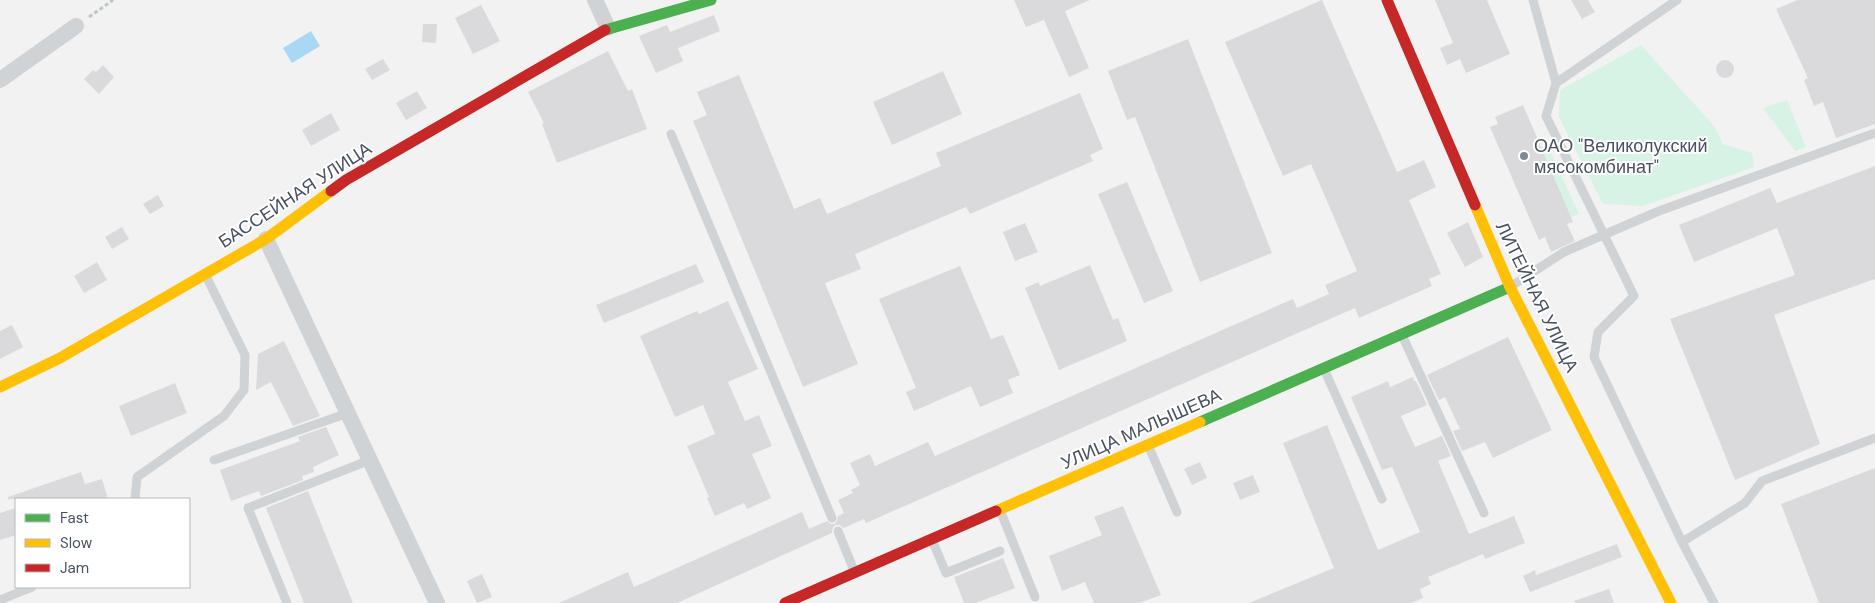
<svg xmlns="http://www.w3.org/2000/svg" width="1875" height="603" font-family="'DM Sans',sans-serif">
	<style>
		.green { fill: #d6f3e5 }
		.water { fill: #a8d8f3 }
		.building { fill: #dadadd }
		.lines { fill: none; stroke-linecap: round; stroke-linejoin: round }
		.path { stroke: #bcc8c7; stroke-width: 3; stroke-dasharray: 4 2.5; stroke-linecap: butt }
		.lane { stroke: #d0d3d6; stroke-width: 9 }
		.street { stroke: #d0d3d6; stroke-width: 16 }
		.fast { stroke: #4caf50; stroke-width: 11 }
		.slow { stroke: #ffc107; stroke-width: 11 }
		.jam { stroke: #c62828; stroke-width: 11 }
		.poi-dot { fill: #838993; stroke: #fff; stroke-width: 2 }
		.labels { text-anchor: middle; dominant-baseline: central; stroke-width: 4; stroke-linejoin: round; paint-order: stroke }
		.poi-label { font-size: 18px; fill: #475160; stroke: #fff; text-anchor: start }
		.street-label { font-size: 18px; fill: #475160; stroke: #fff }
	</style>
	<rect width="100%" height="100%" fill="#f3f2f2"/>
	<path class="green" d="M1641,45L1714,126L1723,144L1752,153L1754,167L1643,206L1603,204L1559,117L1560,90Z
		M1787,100L1806,147L1795,151L1763,108Z
		M1547,144L1579,214L1565,220L1534,150Z"/>
	<path class="water" d="M311,31L320,46L292,63L283,48Z"/>
	<path class="building" d="M1014,0H1090L1065,11L1089,68L1069,77L1044,20L1026,27Z
		M1322,0L1397,172L1424,160L1436,187L1409,200L1441,274L1429,279L1432,286L1359,318L1355,308L866,523L864,519L844,528L839,525H835L832,530V533L677,603H559L628,572L634,587L802,512L809,529L827,521L831,524H834L837,521L838,516L844,513L838,500L853,493L851,490L860,485L850,463L870,454L875,466L928,442L935,456L1293,299L1297,308L1329,294L1325,285L1357,271L1311,164L1283,176L1225,42Z
		M1435,0H1487L1510,54L1466,73L1460,59L1447,65L1440,48L1453,43Z
		M1571,0H1588L1595,12L1582,19Z
		M1797,0H1875V124L1836,138L1823,102L1814,106L1804,80L1808,78L1776,9Z
		M481,5L500,41L473,54L455,18Z
		M714,15L720,31L678,48L683,61L656,73L639,36L667,25L670,32Z
		M423,24H437L436,43L422,42Z
		M1188,39L1272,253L1200,282L1135,117L1127,120L1108,71Z
		M608,51L628,91L632,89L647,129L557,163L542,124L544,123L528,92Z
		M383,59L390,70L372,80L365,69Z
		M1716 69a9 9 0 1 1 18 0a9 9 0 1 1-18 0Z
		M103,65L114,77L99,94L84,79L93,70L96,72Z
		M943,71L962,114L892,145L873,102Z
		M739,75L794,209L820,198L827,214L941,166L936,153L1080,93L1103,149L1090,155L1093,161L970,214L966,207L855,254L861,269L825,283L858,364L803,387L693,121L707,115L697,92Z
		M417,91L427,108L406,120L396,103Z
		M1523,105L1573,222L1567,224L1575,241L1551,252L1545,237L1539,240L1490,127L1498,124L1495,117Z
		M331,113L340,130L311,146L302,130Z
		M1875,166V279L1774,315L1820,444L1735,480L1670,319L1795,275L1777,228L1694,262L1679,225L1770,188L1777,203Z
		M1127,182L1173,291L1144,303L1098,194Z
		M158,195L164,206L150,214L143,204Z
		M1468,222L1483,257L1465,267L1447,233Z
		M1025,223L1038,252L1015,261L1003,232Z
		M122,227L129,239L112,249L105,237Z
		M97,262L107,280L84,293L74,276Z
		M696,264L704,282L604,323L596,305Z
		M1090,265L1113,320L1118,318L1127,341L1059,370L1025,288L1039,282L1040,286Z
		M960,266L991,339L1003,335L1020,375L1008,380L1013,393L980,407L971,386L914,411L906,392L916,388L879,299Z
		M728,301L758,369L728,382L745,421L759,415L772,446L752,454L771,498L747,509L744,503L715,516L707,498L709,497L687,446L715,434L703,405L675,417L640,336L697,311L699,314Z
		M12,325L23,347L0,359V331Z
		M1508,337L1552,430L1493,458L1485,442L1462,451L1453,431L1460,429L1445,397L1439,400L1427,375Z
		M284,341L320,416L293,426L271,382L256,390L258,354Z
		M1413,377L1414,381H1416L1427,405L1401,416L1415,447L1442,436L1451,456L1438,461L1469,534L1514,516L1525,543L1485,559L1483,554L1428,577L1431,584L1420,589L1423,598L1411,603H1249L1334,568L1283,443L1327,425L1378,550L1420,532L1392,467L1382,470L1351,397L1388,381L1390,387Z
		M175,383L187,413L131,436L119,406Z
		M326,427L339,455L313,467L314,472L302,476L303,480L261,496L259,491L231,501L220,470L300,441L298,437Z
		M1200,462L1207,478L1192,485L1184,469Z
		M1875,468V603H1819L1781,504Z
		M81,472L85,484L102,479L108,499H8V497Z
		M1253,475L1260,492L1240,500L1233,483Z
		M308,491L353,603H304L266,508Z
		M1123,506L1161,595L1139,603H1094L1085,582L1062,591L1049,556L1102,535L1094,517Z
		M16,508V535L0,540V513Z
		M1617,544L1622,557L1530,592L1523,576L1535,570L1536,575Z
		M1003,558L1015,588L976,603H964L954,577Z
		M482,574L492,597L477,603L467,581Z
		M1609,589L1614,603H1575L1574,601Z"/>
	<g class="lines">
		<path class="path" d="M89,17L113,0"/>
		<path class="lane" d="M1533,0L1556,83L1546,116L1634,296L1598,332L1594,357L1682,542L1714,603
			M1556,83L1677,0
			M671,134L832,518
			M1510,287L1564,252L1659,211L1875,133
			M1402,335L1484,513
			M1324,369L1382,499
			M1148,445L1177,512
			M214,460L348,413
			M135,499L137,477L224,416L244,390L245,355L205,274
			M1000,510L1035,597
			M838,531L855,573
			M932,540L946,573L1000,551
			M1682,542L1745,503L1762,481L1875,438
			M0,600L32,587
			M287,603L248,508L370,460"/>
		<path class="street" d="M595,0L608,28
			M0,80L76,26
			M266,239L437,603"/>
		<path class="fast" d="M605,30L711,0
			M1200,422L1510,287"/>
		<path class="slow" d="M1475,205L1510,287L1671,603
			M0,387L60,358L266,239L331,191
			M996,511L1200,422"/>
		<path class="jam" d="M1387,0L1475,205
			M331,191L346,180L605,30
			M785,603L996,511"/>
	</g>
	<circle class="poi-dot" cx="1524" cy="156" r="5"/>
	<g class="labels">
		<g class="poi-label">
			<text x="1534" y="146">ОАО "Великолукский<tspan x="1534" dy="21">мясокомбинат"</tspan></text>
		</g>
		<g class="street-label">
			<text transform="translate(295 195) rotate(-33)">БАССЕЙНАЯ УЛИЦА</text>
			<text transform="translate(1537 297) rotate(64)">ЛИТЕЙНАЯ УЛИЦА</text>
			<text transform="translate(1141 429) rotate(-24)">УЛИЦА МАЛЫШЕВА</text>
		</g>
	</g>
	<rect x="15" y="498" width="175" height="90" fill="#ffffff" stroke="#b5b9bf"/>
	<rect x="25" y="514" width="25" height="8" fill="#4caf50" stroke="#b5b9bf"/>
	<text x="60" y="523" font-size="15" fill="#475160">Fast</text>
	<rect x="25" y="539" width="25" height="8" fill="#ffc107" stroke="#b5b9bf"/>
	<text x="60" y="548" font-size="15" fill="#475160">Slow</text>
	<rect x="25" y="564" width="25" height="8" fill="#c62828" stroke="#b5b9bf"/>
	<text x="60" y="573" font-size="15" fill="#475160">Jam</text>
</svg>
